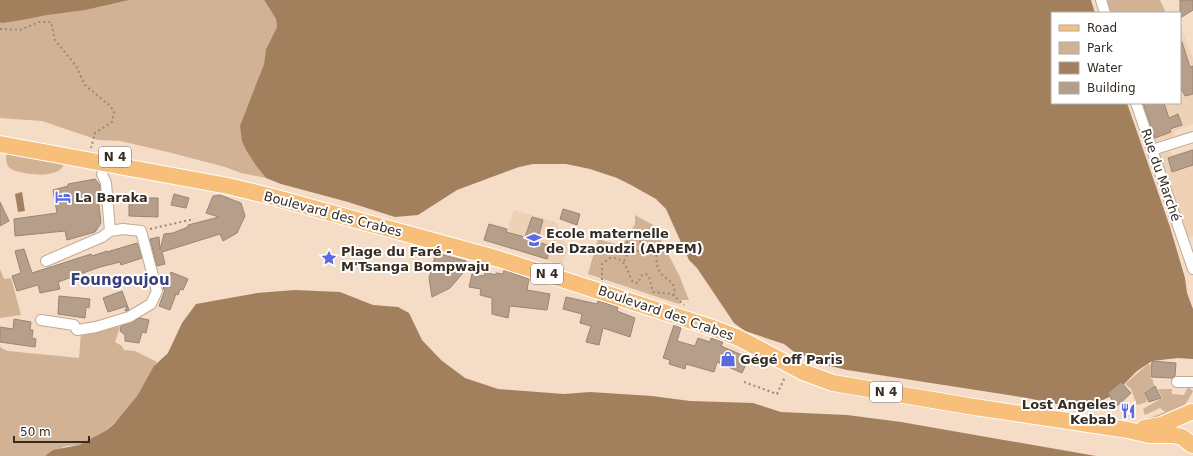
<svg xmlns="http://www.w3.org/2000/svg" width="1193" height="456" font-family="'DejaVu Sans',sans-serif">
	<style>
		.built { fill: #efd2b6 }
		.green { fill: #d1b294 }
		.water { fill: #a2805e }
		.building { fill: #b59f8a; stroke: #9b8571 }
		.lines { fill: none; stroke-linecap: round; stroke-linejoin: round }
		.minor-casing { stroke: #c1aa95; stroke-width: 12 }
		.primary-casing { stroke: #fff; stroke-width: 18 }
		.path { stroke: #9a8979; stroke-width: 2; stroke-dasharray: 2 3; stroke-linecap: butt }
		.minor { stroke: #fff; stroke-width: 10 }
		.primary { stroke: #f7bf79; stroke-width: 16 }
		.labels { text-anchor: middle; dominant-baseline: central; stroke-width: 4; stroke-linejoin: round; paint-order: stroke }
		.shield { fill: #fff; stroke: #726b65; stroke-width: 1 }
		.shield-label { font-size: 12px; font-weight: bold; fill: #352c23 }
		.street-label { font-size: 13px; fill: #352c23; stroke: #fff }
		.poi-label { font-size: 13px; font-weight: bold; fill: #352c23; stroke: #fff; text-anchor: start }
		.quarter-label { font-size: 15px; font-weight: bold; fill: #39407c; stroke: #fff }
	</style>
	<rect width="100%" height="100%" fill="#f4dcc6"/>
	<path class="built" d="M1180,25L1193,58V124L1174,131L1175,136L1154,142L1140,103H1180Z
		M1193,148V236L1186,238L1158,155L1170,151L1172,155Z
		M514,210L556,222L568,249L562,265L502,246Z"/>
	<path class="green" d="M0,0H264L276,19L277,27L266,49L264,64L241,126L257,167L266,178L241,173L225,167L168,152L120,141L98,140L42,121L0,118Z
		M1106,0H1160L1166,13H1110Z
		M11,152L64,161C65,180 22,175 11,169C6,166 6,160 6,155Z
		M635,215L653,225L679,275L689,300H681L679,304L588,274L598,239L622,246L635,224Z
		M0,269L4,279L11,278L21,315L0,318Z
		M116,326L120,327L115,342L122,346L124,350L135,351L157,362L137,396L122,415L107,430L79,445L66,446L45,456H0V345L1,348L8,351L79,358L81,333Z
		M1148,364L1151,365L1150,377L1153,380L1154,386L1145,392L1147,402L1137,405L1131,389L1125,384Z
		M1188,387L1193,391C1180,418 1170,416 1143,423L1144,420L1165,412L1160,408L1145,415L1143,409L1162,398L1158,389H1172V394L1184,395Z"/>
	<path class="water" d="M0,0H129L85,10L47,15L22,20L2,23L0,22Z
		M264,0H1091L1095,13H1052V103H1127L1170,227L1185,278L1187,293L1193,309V359L1178,358L1152,361L1137,371L1113,395L1099,402L1066,406L1027,398L847,370L826,365L793,351L784,344L745,331L734,323L697,268L689,260L666,209L656,199L631,185L617,178L590,169L566,164H533L519,167L457,190L418,215L395,217L348,202L281,184L266,178L257,167L246,150L242,141L240,126L264,64L266,49L277,27L276,19Z
		M22,192L25,211L18,212L15,194Z
		M295,290L340,292L373,305L398,307L409,313L422,340L441,360L465,378L498,389L564,394L590,392L652,396L690,401L753,403L781,412L847,415L901,422L1096,456H45L53,450L79,445L107,430L114,424L137,396L154,366L168,353L182,323L196,304L257,293Z"/>
	<path class="building" d="M1180,0H1193V10L1180,18Z
		M1182,42L1190,67L1193,66V94L1185,96L1182,90L1180,91V43Z
		M1143,103H1164L1169,118L1178,114L1182,125L1170,129L1171,132L1155,138Z
		M1193,150V165L1172,172L1168,158Z
		M95,179L100,185V195L98,197L101,223L95,232L67,240L65,231L15,236L14,219L57,213L53,190L68,186V184Z
		M174,194L189,198L186,208L171,205Z
		M220,195L241,203L245,216L237,233L223,241L220,234L162,252L165,264L157,266L150,239L159,237L160,250L164,234L173,233L188,227V225L219,217L206,213L213,196Z
		M129,198H158V217L129,216Z
		M0,202L9,221L0,226Z
		M563,209L580,214L577,225L560,219Z
		M532,217L543,220L537,242L551,246L547,259L484,240L489,224L507,229L506,232L525,237Z
		M137,243L142,258L121,265L120,262L100,267L58,282L60,289L40,293L38,285L17,291L12,276L21,273L15,251L24,249L32,273L91,254L92,256L107,251V252Z
		M436,253L466,261L463,273L450,288L432,297L429,278Z
		M504,270L529,279L527,290L550,294L547,310L510,306L508,318L492,314V298L480,295L481,289L469,287L472,274L484,276L485,272L495,275L496,273L503,274Z
		M171,272L188,279L183,290L180,289L178,295L176,294L170,310L159,306L165,290L163,289Z
		M122,291L129,310L125,311L127,306L108,312L103,298Z
		M59,296L90,299L89,308L86,307L85,318L58,314Z
		M566,297L597,304L598,301L618,307L617,311L635,318L630,337L603,328L599,345L586,342L591,326L580,323L582,314L563,309Z
		M140,318L149,320L146,333L142,332L139,343L125,341V335L120,331L121,326Z
		M14,319L31,322L30,330H33L32,338L36,339L35,347L0,342V327L13,329Z
		M674,325L681,328L677,341L695,346L698,338L710,342L711,338L723,342L721,346L749,358L742,373L717,362L714,372L686,364L685,369L669,364L670,360L663,358Z
		M1152,361L1176,363L1175,376L1172,378L1151,377Z
		M1121,382L1131,393L1116,407L1108,393Z
		M1155,386L1161,398L1149,402L1145,393Z"/>
	<g class="lines">
		<defs>
			<path id="minor" d="M1101,0L1105,13
				M1136,103L1193,269
				M1152,150L1193,137
				M46,261L102,237L110,231L106,183L102,174
				M41,320L74,325L77,330L96,327L129,317L151,304L157,291L141,231L123,229L110,231
				M1177,382H1193"/>
			<path id="primary" d="M0,144L228,186L269,196L499,259L707,326L739,338L803,372L833,383L968,406L1128,430L1149,435H1173L1182,437L1192,445
				M1144,428L1161,425L1191,412"/>
		</defs>
		<use href="#minor" class="minor-casing"/>
		<use href="#primary" class="primary-casing"/>
		<path class="path" d="M0,29L20,30L39,22H51L55,40L76,66L85,85L109,105L114,111L112,122L95,133L91,148
			M150,229L194,219
			M637,236L646,233
			M624,261L628,253L625,247L626,243L634,236H639L641,244L638,252L644,256L650,248L655,250C658,256 655,266 660,272C666,281 677,281 674,295
			M602,280V264L610,258C627,257 626,271 633,282L638,283L642,275L646,274L649,277L653,292L672,294L684,305
			M744,382L777,394L785,377"/>
		<use href="#minor" class="minor"/>
		<use href="#primary" class="primary"/>
	</g>
	<defs>
		<symbol id="hotel-bare" viewBox="-9 -9 18 18"><path d="M-6-4.5h1.5V1H6V5H4.5V3h-9V5H-6ZM-4 0a1.8 1.8 0 1 1 3.6 0ZM.5 0V-2.5h3Q6-2.5 6 0Z" fill="#5e68e0" stroke="#fff" stroke-width="2.5" paint-order="stroke"/></symbol>
		<symbol id="school-bare" viewBox="-9 -9 18 18"><path d="M0-5L7-2L0 1L-7-2ZM-4 1L0 2.5L4 1V4Q0 6-4 4Z" fill="#5e68e0" stroke="#fff" stroke-width="2.5" paint-order="stroke"/></symbol>
		<symbol id="sight-bare" viewBox="-9 -9 18 18"><path d="M0-6L1.8-2.2L6-1.7L2.9 1.2L3.7 5.4L0 3.3L-3.7 5.4L-2.9 1.2L-6-1.7L-1.8-2.2Z" fill="#5e68e0" stroke="#fff" stroke-width="2.5" paint-order="stroke"/></symbol>
		<symbol id="shop-bare" viewBox="-9 -9 18 18"><path d="M-5-2.5h2.3a2.7 3.5 0 0 1 5.4 0H5L5.5 6h-11ZM-1.5-2.5h3a1.5 2.3 0 0 0-3 0Z" fill="#5e68e0" stroke="#fff" stroke-width="2.5" paint-order="stroke"/></symbol>
		<symbol id="restaurant-bare" viewBox="-9 -9 18 18"><path d="M-5-6h1v4h1v-4h1v4h1v-4h1v5L-1.5 .5V6h-2V.5L-5-1ZM5-6V6H3V1.5H1.5Q1.5-4 5-6Z" fill="#5e68e0" stroke="#fff" stroke-width="2.5" paint-order="stroke"/></symbol>
	</defs>
	<g fill-rule="evenodd">
		<use href="#hotel-bare" x="52" y="186" width="22" height="22"/>
		<use href="#school-bare" x="523" y="229" width="22" height="22"/>
		<use href="#sight-bare" x="318" y="247" width="22" height="22"/>
		<use href="#shop-bare" x="717" y="348" width="22" height="22"/>
		<use href="#restaurant-bare" x="1117" y="400" width="22" height="22"/>
	</g>
	<g class="labels">
		<g class="shield">
			<rect x="99" y="147" width="32" height="20" rx="3"/>
			<rect x="531" y="264" width="32" height="20" rx="3"/>
			<rect x="870" y="382" width="32" height="20" rx="3"/>
		</g>
		<g class="shield-label">
			<text x="115" y="157">N 4</text>
			<text x="547" y="274">N 4</text>
			<text x="886" y="392">N 4</text>
		</g>
		<g class="street-label">
			<text transform="translate(1161 175) rotate(71)">Rue du Marché</text>
			<text transform="translate(333 214) rotate(15)">Boulevard des Crabes</text>
			<text transform="translate(666 313) rotate(19)">Boulevard des Crabes</text>
		</g>
		<g class="poi-label">
			<text x="75" y="197">La Baraka</text>
			<text x="546" y="233">Ecole maternelle<tspan x="546" dy="15">de Dzaoudzi (APPEM)</tspan></text>
			<text x="341" y="251">Plage du Faré -<tspan x="341" dy="15">M'Tsanga Bompwaju</tspan></text>
			<text x="740" y="359">Gégé off Paris</text>
			<text x="1116" y="404" text-anchor="end">Lost Angeles<tspan x="1116" dy="15">Kebab</tspan></text>
		</g>
		<g class="quarter-label">
			<text x="120" y="280">Foungoujou</text>
		</g>
	</g>
	<rect x="1051" y="12" width="130" height="92" fill="#ffffff" stroke="#aeaba7"/>
	<rect x="1059" y="25" width="20" height="6" fill="#f7bf79" stroke="#aeaba7"/>
	<text x="1087" y="32" font-size="12" fill="#352c23">Road</text>
	<rect x="1059" y="42" width="20" height="12" fill="#d1b294" stroke="#aeaba7"/>
	<text x="1087" y="52" font-size="12" fill="#352c23">Park</text>
	<rect x="1059" y="62" width="20" height="12" fill="#a2805e" stroke="#aeaba7"/>
	<text x="1087" y="72" font-size="12" fill="#352c23">Water</text>
	<rect x="1059" y="82" width="20" height="12" fill="#b59f8a" stroke="#aeaba7"/>
	<text x="1087" y="92" font-size="12" fill="#352c23">Building</text>
	<path d="M14 436v6h75v-6" fill="none" stroke="#352c23" stroke-width="2"/>
	<text x="20" y="436" font-size="12" fill="#352c23" stroke="#ffffff" stroke-width="3" paint-order="stroke">50 m</text>
</svg>
